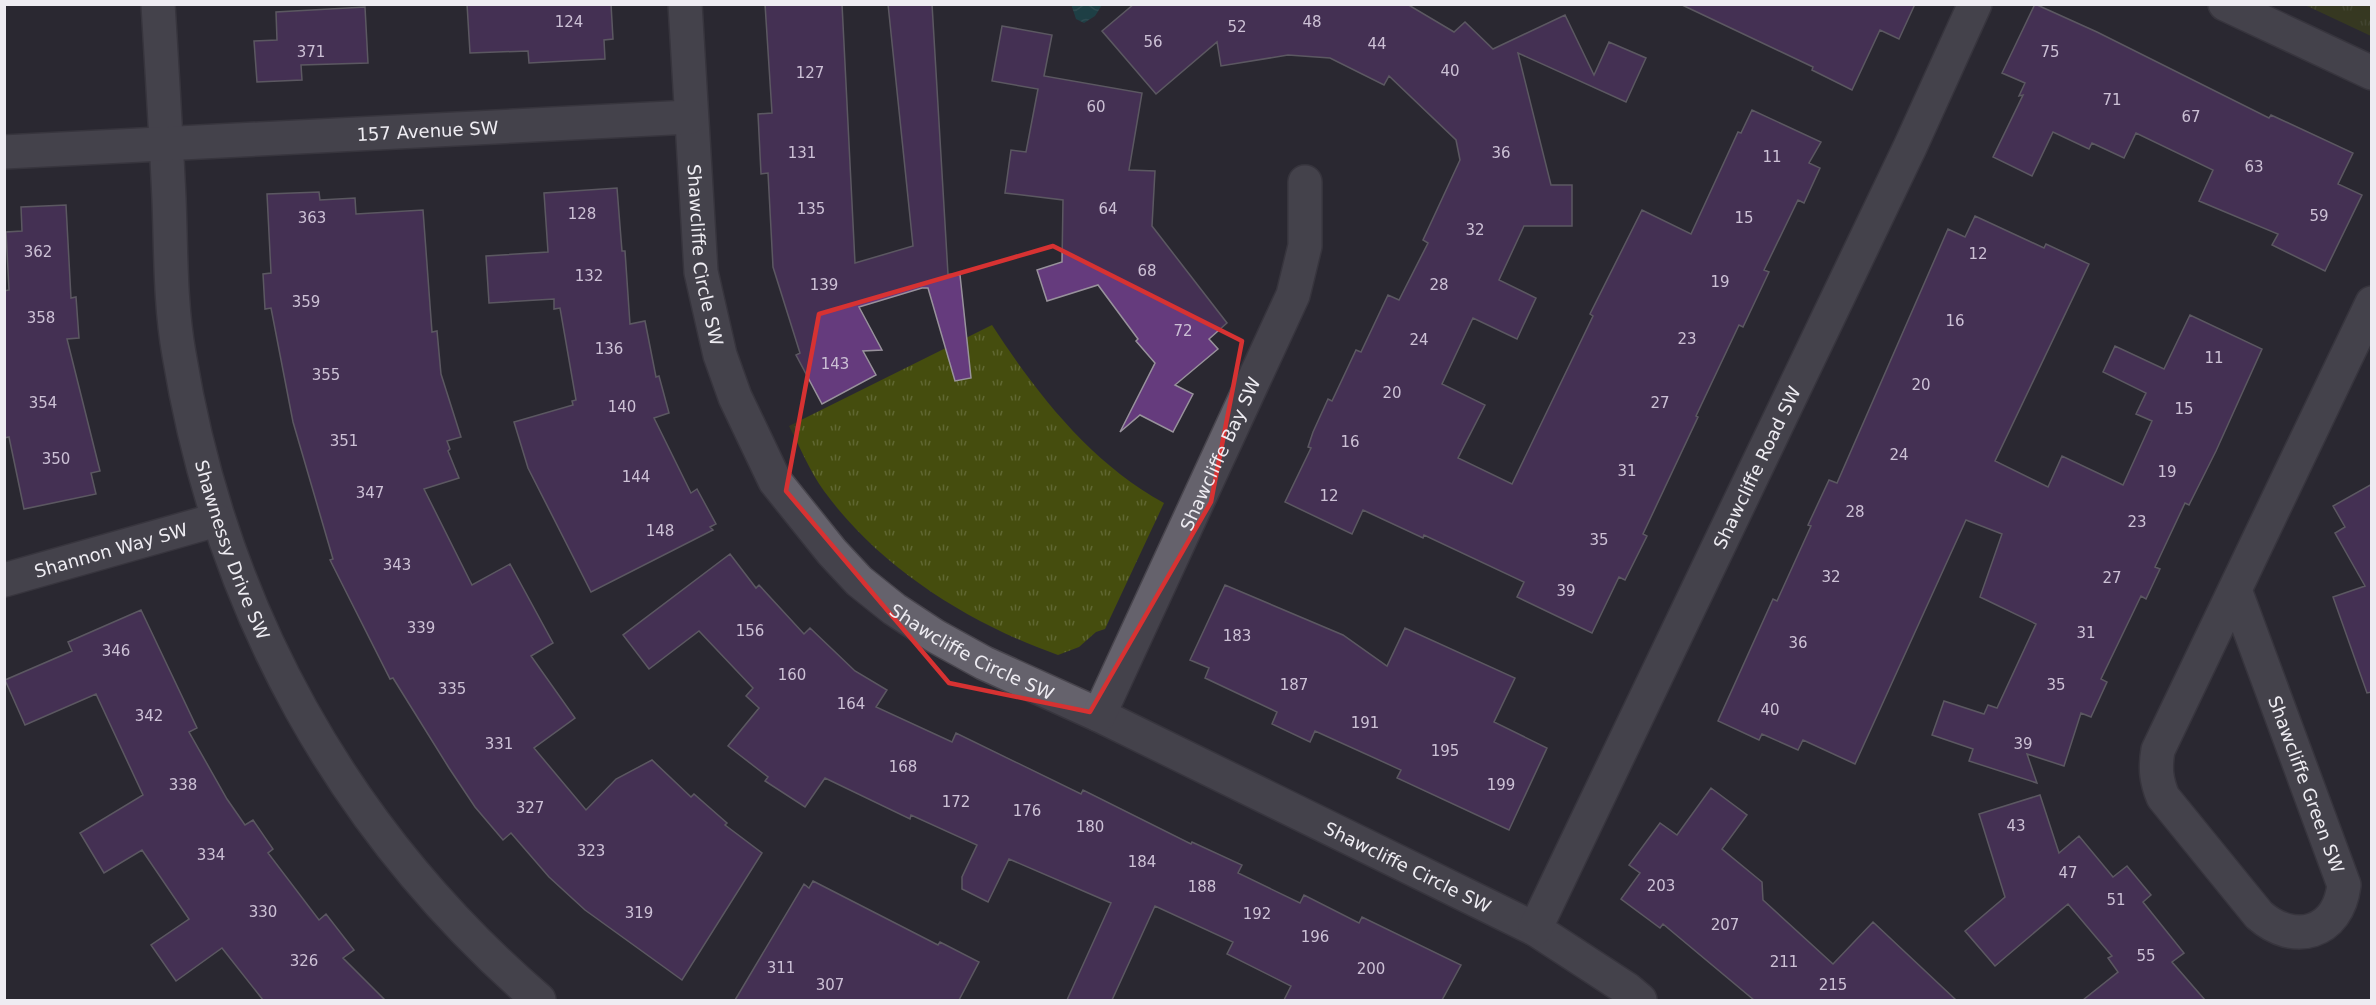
<svg xmlns="http://www.w3.org/2000/svg" width="2376" height="1005" font-family="'DejaVu Sans',sans-serif">
	<style>
		.park { fill: url(#park-tufts) }
		.water { fill: url(#water-waves) }
		.building { fill: #653b7d; stroke: #98929c; stroke-width: 1.5 }
		.lines { fill: none; stroke-linecap: round; stroke-linejoin: round }
		.minor-casing { stroke: #48454d; stroke-width: 36 }
		.minor { stroke: #65626c; stroke-width: 33 }
		.marked { fill: none; stroke: #d73232; stroke-width: 4.5; stroke-linejoin: round }
		.labels { text-anchor: middle; dominant-baseline: central; stroke-width: 5; stroke-linejoin: round; paint-order: stroke }
		.number-label { font-size: 15px; fill: #ccc0d5 }
		.street-label { font-size: 18px; fill: #eeecf2; stroke: #131115 }
	</style>
	<defs>
		<pattern id="park-tufts" width="24" height="20" patternUnits="userSpaceOnUse" patternTransform="scale(1.5)"><rect width="24" height="20" fill="#454d0e"/><path d="M3 7l-1-3M5 7V3M7 7l1-3M15 17l-1-3M17 17v-4M19 17l1-3" fill="none" stroke="#606732"/></pattern>
		<pattern id="water-waves" width="16" height="10" patternUnits="userSpaceOnUse" patternTransform="scale(1.5)"><rect width="16" height="10" fill="#115c5e"/><path d="M0 5q4-4 8 0t8 0" fill="none" stroke="#347476"/></pattern>
	</defs>
	<rect width="100%" height="100%" fill="#2a2831"/>
	<path class="park" d="M2305,5H2371V36Z
		M992,325C1037,394 1090,462 1164,503L1105,629L1096,632L1079,647L1058,655C970,624 880,568 824,491C810,472 800,447 789,426Z"/>
	<path class="water" d="M1071,4H1102V5L1095,16L1084,23L1076,19Z"/>
	<path class="building" d="M467,4H611L613,39L604,40L605,59L529,63L528,51L470,53Z
		M765,4H842L855,263L913,246L888,4H932L948,274L960,275L971,378L955,381L928,288H922L859,307L882,350L863,351L876,375L822,404L796,355L800,353L773,267L768,173L761,174L758,114L772,113Z
		M1134,4H1407L1454,32L1465,22L1493,49L1565,15L1594,75L1609,42L1646,58L1626,102L1518,53L1551,185H1572V226H1524L1499,280L1536,298L1517,339L1473,318L1442,384L1485,405L1458,458L1512,484L1593,316L1590,314L1642,210L1691,234L1738,132L1741,133L1752,110L1821,142L1809,163L1820,168L1804,203L1798,200L1764,270L1769,272L1743,327L1739,325L1696,416L1698,417L1643,534L1647,536L1625,580L1619,577L1592,633L1517,597L1524,582L1424,535L1423,538L1363,510L1352,534L1285,502L1311,448L1308,447L1313,432L1328,399L1332,401L1356,350L1361,352L1388,295L1399,300L1428,243L1423,240L1460,160L1456,140L1389,76L1384,85L1330,58L1288,55L1221,66L1217,42L1156,94L1102,31Z
		M1680,4H1915L1899,39L1880,30L1852,90L1812,70L1813,67Z
		M2035,4L2097,32L2269,118L2271,115L2353,153L2338,184L2362,195L2325,271L2272,245L2278,234L2199,201L2213,170L2136,133L2124,158L2092,143L2089,149L2053,132L2032,176L1993,157L2023,95L2019,96L2025,83L2002,73Z
		M365,7L368,63L301,65L302,80L257,82L254,41L277,40L276,12Z
		M1002,26L1052,35L1044,76L1142,93L1129,170L1155,171L1152,226L1227,323L1209,339L1218,349L1175,385L1193,394L1173,432L1140,415L1120,432L1155,363L1136,341L1138,339L1098,285L1047,301L1037,270L1062,262L1063,200L1005,193L1011,150L1026,152L1038,89L992,81Z
		M617,188L622,251H625L630,324L645,321L656,377L659,376L669,413L654,418L691,493L697,489L716,524L710,527L713,530L591,592L528,468L514,422L573,405L572,401L576,400L560,308L554,309V299L489,303L486,256L548,252L544,193Z
		M319,192L320,200L355,198L356,214L423,210L432,332L437,331L441,374L461,437L447,441L450,449L448,451L459,478L424,489L472,585L510,564L553,643L531,656L575,718L534,748L586,810L616,779L652,760L691,797L694,794L727,823L725,825L762,853L682,980L585,910L549,877L511,833L503,840L475,807L449,768L393,678L390,679L330,560L333,559L293,422L271,308L265,309L263,274L271,273L267,194Z
		M66,205L71,298L76,297L79,338L67,339L100,471L91,473L96,494L24,509L9,437L4,438V291L9,290L6,232L22,231L21,207Z
		M1975,216L2044,248L2046,244L2089,264L1995,461L2048,487L2062,456L2123,485L2152,421L2136,414L2146,393L2103,372L2115,346L2164,369L2190,315L2262,349L2216,451L2189,505L2185,503L2155,567L2160,569L2146,599L2141,596L2101,679L2107,682L2091,717L2081,713L2064,766L2027,754L2037,783L1969,761L1973,749L1932,735L1944,701L1984,714L1988,705L1997,708L2036,624L1980,597L2002,534L1966,520L1855,764L1803,740L1798,750L1762,734L1759,740L1718,721L1773,599L1777,601L1811,526L1808,525L1829,480L1837,483L1948,229L1965,237Z
		M2372,484V692L2367,693L2333,597L2365,586L2335,533L2345,527L2333,506Z
		M730,554L756,588L759,585L804,634L810,628L855,671L887,690L876,707L952,742L956,733L1081,794L1083,790L1191,844L1192,842L1242,865L1238,873L1300,903L1304,895L1359,923L1362,917L1461,965L1442,1000H1284L1291,986L1227,954L1233,942L1155,906L1112,1000H1067L1111,903L1009,859L988,902L962,889V877L977,845L911,815L910,819L825,778L805,807L765,781L768,777L728,746L759,708L746,696L753,688L699,631L649,669L623,635Z
		M1225,585L1343,635L1387,666L1405,628L1515,678L1494,722L1547,748L1509,830L1397,778L1401,770L1315,731L1310,742L1272,724L1277,712L1205,678L1209,668L1190,660Z
		M141,610L197,728L189,732L227,799L245,825L253,820L273,849L268,853L319,920L326,914L354,950L343,958L385,1000H263L222,948L176,981L151,945L189,919L142,850L104,873L80,833L143,795L96,694L25,725L5,680L72,651L68,642Z
		M1711,788L1747,815L1722,849L1762,882L1763,900L1833,964L1873,922L1956,1000H1754L1663,924L1660,928L1621,899L1640,873L1629,865L1660,823L1677,835Z
		M2040,795L2059,853L2079,836L2113,877L2127,866L2151,895L2143,902L2184,953L2172,962L2205,1000H2083L2118,972L2108,958L2112,956L2068,904L1995,966L1965,931L2005,897L1979,814Z
		M813,881L938,945L940,942L979,962L959,1000H735L804,884L809,888Z"/>
	<g class="lines">
		<defs>
			<g id="minor">
				<path id="s1" d="M158,4C162,69 166,134 169,199C171,250 170,304 179,354C221,610 343,831 539,1000"/>
				<path id="s2" d="M685,4L701,272L720,355L735,397L775,481L832,552L859,581L894,609L935,636L984,663L1099,715L1535,929L1627,989L1640,1000"/>
				<path d="M2225,4L2372,73"/>
				<path id="s3" d="M4,152L690,117"/>
				<path id="s4" d="M4,580L216,520"/>
				<path id="s5" d="M2235,590L2344,885C2338,934 2294,946 2259,915L2163,797C2156,780 2155,768 2158,750L2372,303"/>
				<path id="s6" d="M1099,715L1293,295L1305,246V182"/>
				<path id="s7" d="M1535,929L1910,147L1975,4"/>
			</g>
		</defs>
		<use href="#minor" class="minor-casing"/>
		<use href="#minor" class="minor"/>
	</g>
	<path d="M0 0H2376V1005H0ZM1053,246L1242,341L1211,502L1090,712L949,683L786,491L819,314Z" fill="#2a2831" fill-opacity=".55" fill-rule="evenodd"/>
	<path class="marked" d="M1053,246L1242,341L1211,502L1090,712L949,683L786,491L819,314Z"/>
	<g class="labels">
		<g class="number-label">
			<text x="569" y="22">124</text>
			<text x="1312" y="22">48</text>
			<text x="1237" y="27">52</text>
			<text x="1153" y="42">56</text>
			<text x="1377" y="44">44</text>
			<text x="311" y="52">371</text>
			<text x="2050" y="52">75</text>
			<text x="1450" y="71">40</text>
			<text x="810" y="73">127</text>
			<text x="2112" y="100">71</text>
			<text x="1096" y="107">60</text>
			<text x="2191" y="117">67</text>
			<text x="802" y="153">131</text>
			<text x="1501" y="153">36</text>
			<text x="1772" y="157">11</text>
			<text x="2254" y="167">63</text>
			<text x="811" y="209">135</text>
			<text x="1108" y="209">64</text>
			<text x="582" y="214">128</text>
			<text x="2319" y="216">59</text>
			<text x="312" y="218">363</text>
			<text x="1744" y="218">15</text>
			<text x="1475" y="230">32</text>
			<text x="38" y="252">362</text>
			<text x="1978" y="254">12</text>
			<text x="1147" y="271">68</text>
			<text x="589" y="276">132</text>
			<text x="1720" y="282">19</text>
			<text x="824" y="285">139</text>
			<text x="1439" y="285">28</text>
			<text x="306" y="302">359</text>
			<text x="41" y="318">358</text>
			<text x="1955" y="321">16</text>
			<text x="1183" y="331">72</text>
			<text x="1687" y="339">23</text>
			<text x="1419" y="340">24</text>
			<text x="609" y="349">136</text>
			<text x="2214" y="358">11</text>
			<text x="835" y="364">143</text>
			<text x="326" y="375">355</text>
			<text x="1921" y="385">20</text>
			<text x="1392" y="393">20</text>
			<text x="43" y="403">354</text>
			<text x="1660" y="403">27</text>
			<text x="622" y="407">140</text>
			<text x="2184" y="409">15</text>
			<text x="344" y="441">351</text>
			<text x="1350" y="442">16</text>
			<text x="1899" y="455">24</text>
			<text x="56" y="459">350</text>
			<text x="1627" y="471">31</text>
			<text x="2167" y="472">19</text>
			<text x="636" y="477">144</text>
			<text x="370" y="493">347</text>
			<text x="1329" y="496">12</text>
			<text x="1855" y="512">28</text>
			<text x="2137" y="522">23</text>
			<text x="660" y="531">148</text>
			<text x="1599" y="540">35</text>
			<text x="397" y="565">343</text>
			<text x="1831" y="577">32</text>
			<text x="2112" y="578">27</text>
			<text x="1566" y="591">39</text>
			<text x="421" y="628">339</text>
			<text x="750" y="631">156</text>
			<text x="2086" y="633">31</text>
			<text x="1237" y="636">183</text>
			<text x="1798" y="643">36</text>
			<text x="116" y="651">346</text>
			<text x="792" y="675">160</text>
			<text x="1294" y="685">187</text>
			<text x="2056" y="685">35</text>
			<text x="452" y="689">335</text>
			<text x="851" y="704">164</text>
			<text x="1770" y="710">40</text>
			<text x="149" y="716">342</text>
			<text x="1365" y="723">191</text>
			<text x="499" y="744">331</text>
			<text x="2023" y="744">39</text>
			<text x="1445" y="751">195</text>
			<text x="903" y="767">168</text>
			<text x="183" y="785">338</text>
			<text x="1501" y="785">199</text>
			<text x="956" y="802">172</text>
			<text x="530" y="808">327</text>
			<text x="1027" y="811">176</text>
			<text x="2016" y="826">43</text>
			<text x="1090" y="827">180</text>
			<text x="591" y="851">323</text>
			<text x="211" y="855">334</text>
			<text x="1142" y="862">184</text>
			<text x="2068" y="873">47</text>
			<text x="1661" y="886">203</text>
			<text x="1202" y="887">188</text>
			<text x="2116" y="900">51</text>
			<text x="263" y="912">330</text>
			<text x="639" y="913">319</text>
			<text x="1257" y="914">192</text>
			<text x="1725" y="925">207</text>
			<text x="1315" y="937">196</text>
			<text x="2146" y="956">55</text>
			<text x="304" y="961">326</text>
			<text x="1784" y="962">211</text>
			<text x="781" y="968">311</text>
			<text x="1371" y="969">200</text>
			<text x="830" y="985">307</text>
			<text x="1833" y="985">215</text>
		</g>
		<g class="street-label">
			<text stroke="none"><textPath href="#s3" startOffset="424">157 Avenue SW</textPath></text>
			<text stroke="none"><textPath href="#s2" startOffset="252">Shawcliffe Circle SW</textPath></text>
			<text stroke="none"><textPath href="#s6" startOffset="288">Shawcliffe Bay SW</textPath></text>
			<text stroke="none"><textPath href="#s7" startOffset="512">Shawcliffe Road SW</textPath></text>
			<text stroke="none"><textPath href="#s1" startOffset="554">Shawnessy Drive SW</textPath></text>
			<text stroke="none"><textPath href="#s4" startOffset="111">Shannon Way SW</textPath></text>
			<text stroke="none"><textPath href="#s2" startOffset="756">Shawcliffe Circle SW</textPath></text>
			<text stroke="none"><textPath href="#s5" startOffset="207">Shawcliffe Green SW</textPath></text>
			<text stroke="none"><textPath href="#s2" startOffset="1242">Shawcliffe Circle SW</textPath></text>
		</g>
	</g>
	<rect width="2376" height="1005" fill="none" stroke="#eeecf2" stroke-width="12"/>
</svg>
